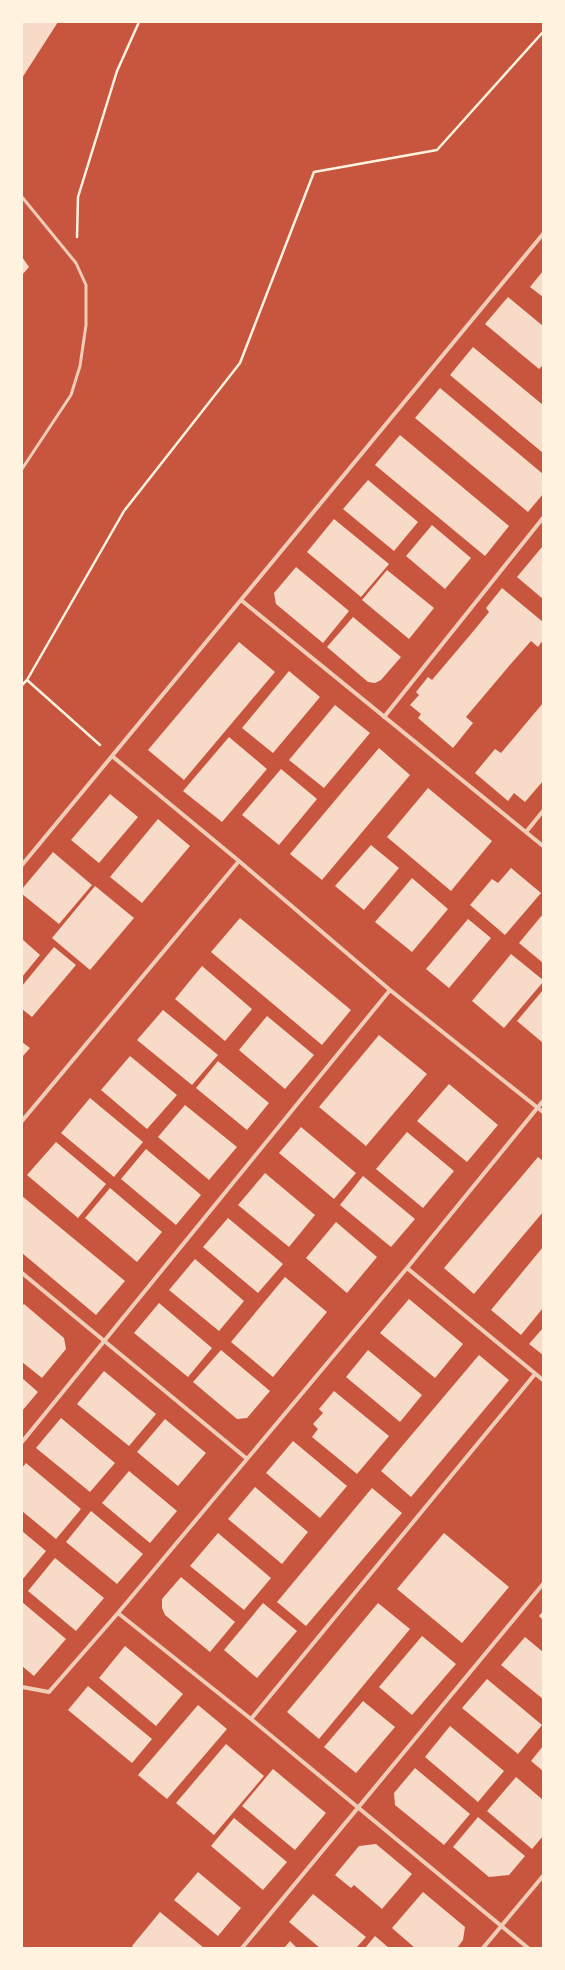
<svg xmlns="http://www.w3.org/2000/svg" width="565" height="1970" font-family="'Asap Condensed',sans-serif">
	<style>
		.building { fill: #f7dbc8 }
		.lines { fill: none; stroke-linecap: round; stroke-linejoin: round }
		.path { stroke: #fff3e0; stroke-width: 2.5 }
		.service { stroke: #f1ccb7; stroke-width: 3 }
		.minor { stroke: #f1ccb7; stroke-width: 4 }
	</style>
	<rect width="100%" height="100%" fill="#c8553d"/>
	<path class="building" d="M22,22H58L22,78Z
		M22,257L29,267L22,275Z
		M543,271V297L530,287Z
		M508,297L543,326V365L539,369L485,324Z
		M473,347L543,405V453L450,375Z
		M440,388L543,474V494L528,512L415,418Z
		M400,435L509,526L485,556L375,465Z
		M368,480L418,522L394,551L343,509Z
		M334,519L389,564L361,597L307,552Z
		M432,525L471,558L445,589L406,556Z
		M542,547L543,548V599L517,577Z
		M296,567L349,611L323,643L276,604L274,593Z
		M387,570L434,608L409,639L362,600Z
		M502,588L543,622V640L538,647L531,641L509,666L466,717L473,723L453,748L418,718L421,714L410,705L419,695L416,692L428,677L432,680L471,634L489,612L486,608Z
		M353,617L401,657L381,680L375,683L368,682L327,647Z
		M239,642L275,672L184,780L148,750Z
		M289,671L320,697L273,753L242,728Z
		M543,703V781L525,802L514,793L508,801L475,773L495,749L501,753Z
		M335,705L370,733L324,788L289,760Z
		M229,737L267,769L222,822L183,791Z
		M379,748L410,775L322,880L290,854Z
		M281,769L317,799L279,845L242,815Z
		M428,788L492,841L451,891L387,837Z
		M110,794L138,817L99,863L71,840Z
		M158,819L190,846L142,903L110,877Z
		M371,845L399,868L364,910L335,886Z
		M53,852L92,885L59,924L22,894V889Z
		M511,868L541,893L505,935L470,905L492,879L498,883Z
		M412,878L448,909L412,952L375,922Z
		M95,886L134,918L90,970L52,938Z
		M543,914V963L519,943Z
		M240,918L351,1010L322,1045L211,952Z
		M468,919L491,938L449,988L426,969Z
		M22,939L40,955L22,977Z
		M54,947L76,965L32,1017L22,1009V986Z
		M511,954L543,980V982L504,1028L472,1001Z
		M202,966L252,1009L225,1041L175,999Z
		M543,990V1043L517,1021Z
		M163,1010L218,1055L192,1085L137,1040Z
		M267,1016L314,1055L285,1089L239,1050Z
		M379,1035L427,1074L366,1146L319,1107Z
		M22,1042L30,1048L22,1057Z
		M130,1056L177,1095L147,1129L101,1090Z
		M218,1061L269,1103L247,1130L196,1088Z
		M449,1084L498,1125L467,1162L417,1121Z
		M90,1098L143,1142L114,1177L61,1133Z
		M185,1105L237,1147L209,1180L158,1137Z
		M301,1127L356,1173L334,1199L279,1153Z
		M407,1132L454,1171L423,1208L376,1169Z
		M56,1142L106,1184L78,1218L27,1175Z
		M146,1149L201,1195L176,1225L121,1179Z
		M538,1157L543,1161V1212L474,1294L444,1268Z
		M265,1173L315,1215L289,1247L238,1205Z
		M363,1176L415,1219L391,1247L340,1205Z
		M110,1188L162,1232L137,1262L85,1218Z
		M22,1196L125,1281L96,1315L22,1253Z
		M228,1218L283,1264L258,1293L203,1247Z
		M336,1222L377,1257L347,1293L306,1258Z
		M543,1247V1308L521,1335L491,1310Z
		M195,1259L244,1301L219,1331L169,1290Z
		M285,1277L327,1312L273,1377L231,1342Z
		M409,1299L463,1344L435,1378L380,1333Z
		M159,1303L212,1348L188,1377L134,1333Z
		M24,1304L64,1338L66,1349L42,1378L22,1362V1306Z
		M543,1328V1355L529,1344Z
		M221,1350L270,1391L247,1418L237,1419L193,1382Z
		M368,1350L422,1395L400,1422L346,1377Z
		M479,1355L509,1380L411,1497L381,1471Z
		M104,1371L156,1414L129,1446L77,1404Z
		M22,1378L38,1392L22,1411Z
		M334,1391L389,1436L357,1474L312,1437L318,1429L313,1424L323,1413L319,1409Z
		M61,1418L115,1463L90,1492L36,1448Z
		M165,1419L206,1453L178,1486L137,1452Z
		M293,1441L347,1486L320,1518L266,1473Z
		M26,1463L81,1509L56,1539L22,1511V1468Z
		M129,1471L177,1511L150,1543L102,1503Z
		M255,1487L308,1532L282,1564L228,1519Z
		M372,1488L402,1513L306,1626L277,1602Z
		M91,1511L143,1554L117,1584L66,1542Z
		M22,1531L46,1551L22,1580Z
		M218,1533L271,1578L244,1610L190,1566Z
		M444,1533L509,1587L462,1643L397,1589Z
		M55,1558L104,1598L76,1631L28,1591Z
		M181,1577L235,1622L210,1652L165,1615L162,1608V1599Z
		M22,1602L66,1639L34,1676L22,1666Z
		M263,1603L297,1631L257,1678L224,1650Z
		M378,1603L410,1629L319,1739L287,1712Z
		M543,1611V1620L539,1616Z
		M422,1636L456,1664L412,1715L379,1687Z
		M525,1637L543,1652V1699L501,1665Z
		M125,1646L183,1694L156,1726L99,1678Z
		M487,1679L542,1725L518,1754L462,1708Z
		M88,1686L152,1739L132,1763L68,1710Z
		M363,1701L395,1727L356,1773L324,1747Z
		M198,1705L227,1729L167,1799L138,1775Z
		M450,1726L504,1771L478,1802L425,1757Z
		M226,1744L264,1776L214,1835L176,1803Z
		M543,1746V1771L531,1761Z
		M415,1768L470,1814L444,1845L395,1805L394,1793Z
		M273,1769L326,1813L295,1850L242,1806Z
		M516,1777L543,1800V1836L532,1849L487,1811Z
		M478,1817L525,1856L509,1875L489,1877L453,1847Z
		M234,1818L287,1862L263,1890L211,1846Z
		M376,1844L412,1874L382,1909L354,1885L351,1888L335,1875L359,1846Z
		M198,1872L241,1908L218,1936L174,1900Z
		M423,1892L465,1927L463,1940L457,1948H415L392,1928Z
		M313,1894L366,1937L356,1948H320L289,1922Z
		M160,1912L204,1948H134L132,1946Z
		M375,1936L389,1948H365Z
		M290,1941L297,1948H284Z"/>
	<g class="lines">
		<path class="path" d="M77,237L78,197L117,71L139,22
			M22,685L27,680
			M100,745L27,680L124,511L240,363L314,172L437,150L543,32"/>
		<path class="service" d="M22,197L76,263L86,285V325L80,366L71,395L22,469"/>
		<path class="minor" d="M241,600L543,846
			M384,717L543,518
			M112,756L239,861L390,990L543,1112
			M526,832L543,811
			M22,865L543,234
			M22,1121L239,861
			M407,1268L543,1380
			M22,1273L246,1458
			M22,1442L390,990
			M118,1613L251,1719L528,1948
			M22,1687L49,1692L118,1613L407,1268L543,1101
			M251,1719L535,1374
			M242,1948L543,1584
			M483,1948L543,1876"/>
	</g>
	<rect width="565" height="1970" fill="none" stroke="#fff3e0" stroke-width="46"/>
</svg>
